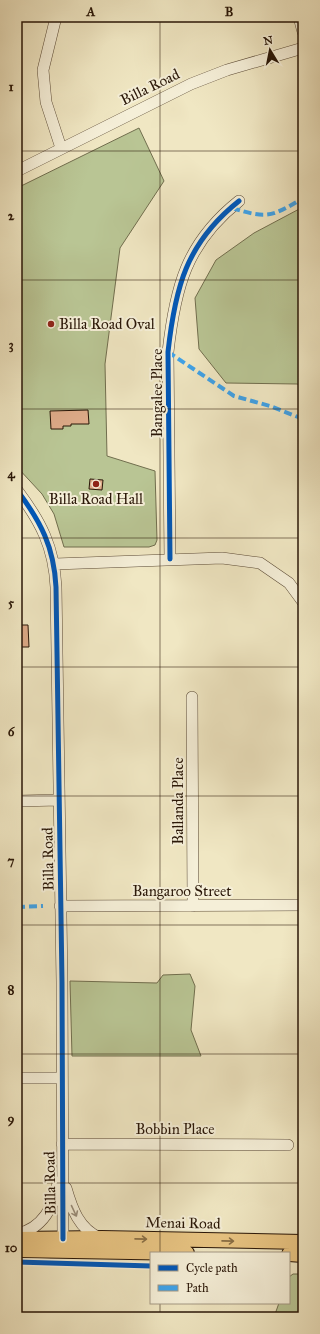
<svg xmlns="http://www.w3.org/2000/svg" width="320" height="1334" font-family="'IM FELL Great Primer',serif">
	<style>
		.green { fill: #b9c594; stroke: #716e4e }
		.building { fill: #da8; stroke: #291607 }
		.lines { fill: none; stroke-linecap: round; stroke-linejoin: round }
		.minor-casing { stroke: #5b4a36; stroke-width: 12 }
		.major-casing { stroke: #291607; stroke-width: 16 }
		.minor { stroke: #f5efd8; stroke-width: 11 }
		.major { stroke: #e8c482; stroke-width: 14 }
		.quiet { stroke: #3ea2e9; stroke-width: 4; stroke-dasharray: 8 4; stroke-linecap: butt }
		.cycleway-casing { stroke: #f5efd8; stroke-width: 8 }
		.cycleway { stroke: #0057b8; stroke-width: 5 }
		.oneway { stroke: #998d7a }
		.oneway2 { stroke: #886d44 }
		.grid { fill: none; stroke: #291607; stroke-width: 1; stroke-opacity: 0.55 }
		.poi-dot { fill: #8f2418; stroke: #f5efd8; stroke-width: 1.5 }
		.labels { text-anchor: middle; dominant-baseline: central; stroke-width: 4; stroke-linejoin: round; paint-order: stroke }
		.street-label { font-size: 15px; fill: #291607; stroke: #f5efd8 }
		.poi-label { font-size: 15px; fill: #291607; stroke: #f5efd8; text-anchor: start }
		.neatline { fill: none; stroke: #291607; stroke-width: 1.5 }
		.grid-label { font-size: 13px; text-anchor: middle; font-weight: bold; fill: #291607 }
	</style>
	<rect width="100%" height="100%" fill="#f0e7c3"/>
	<filter id="stains"><feTurbulence type="fractalNoise" baseFrequency=".005" numOctaves="4"/><feColorMatrix values="0 0 0 0 .2 0 0 0 0 .09 0 0 0 0 .02 0 0 0 .5 -.17"/></filter>
	<radialGradient id="worn" r=".72"><stop offset=".6" stop-color="#630" stop-opacity="0"/><stop offset="1" stop-color="#630" stop-opacity=".3"/></radialGradient>
	<path class="green" d="M139,128L164,181L120,248L105,364L107,456L155,471L157,540L155,545L149,547H64L54,514L42,494L17,467V188Z
		M303,207V386L297,384L226,383L199,349L195,298L216,260L254,233Z
		M190,974L195,986L191,1030L201,1056H72L70,981L157,983L163,975Z
		M293,1274H303V1317H274L279,1303H289V1277Z"/>
	<path class="building" d="M88,410L89,424H71V426H63V429H51L50,411Z
		M90,479L103,480L102,490L89,489Z
		M17,625H28L29,647H17Z"/>
	<g class="lines">
		<defs>
			<path id="minor" d="M56,17L43,70L46,102L61,148
				M299,17L303,32
				M17,171L191,84L227,70L303,48
				M17,490C41,522 54,547 56,587L62,982L63,1239
				M170,559L168,352C175,288 186,243 239,201
				M55,564L222,558L260,563L289,583L303,602
				M192,697L193,906
				M17,801L59,800
				M60,906L303,905
				M17,1078H62
				M62,1144L288,1145
				M66,1188C72,1209 79,1229 100,1238
				M17,1234C42,1229 55,1206 58,1182"/>
			<path id="major" d="M17,1239L102,1238L303,1242
				M17,1250L187,1253
				M289,1254L303,1255"/>
		</defs>
		<use href="#minor" class="minor-casing"/>
		<use href="#major" class="major-casing"/>
		<use href="#minor" class="minor"/>
		<use href="#major" class="major"/>
		<path class="quiet" d="M232,208C267,219 272,217 303,198
			M168,352L234,396L270,406L303,419
			M17,907L43,906"/>
		<defs>
			<path id="cycleway" d="M17,490C41,522 54,547 56,587L62,982L63,1239
				M170,559L168,352C175,288 186,243 239,201
				M17,1262L151,1266"/>
		</defs>
		<use href="#cycleway" class="cycleway-casing"/>
		<use href="#cycleway" class="cycleway"/>
	</g>
	<defs><path id="oneway-shaft" d="M-6 0H5M1.5-3L5.5 0L1.5 3" fill="none" stroke-width="1.6" stroke-linecap="round" stroke-linejoin="round"/></defs>
	<use class="oneway" href="#oneway-shaft" transform="translate(74 1211) rotate(65)"/>
	<g class="oneway2">
		<use href="#oneway-shaft" transform="translate(141 1239) rotate(1)"/>
		<use href="#oneway-shaft" transform="translate(228 1241) rotate(1)"/>
	</g>
	<path class="grid" d="M160,17V1253M17,151H303M17,280H303M17,409H303M17,538H303M17,667H303M17,796H303M17,925H303M17,1054H303M17,1183H303M160,1303V1317"/>
	<g class="poi-dot">
		<circle cx="51" cy="324" r="4"/>
		<circle cx="96" cy="484" r="4"/>
	</g>
	<g class="labels">
		<g class="street-label">
			<text transform="translate(150 87) rotate(-26)">Billa Road</text>
			<text transform="translate(157 393) rotate(-90)">Bangalee Place</text>
			<text transform="translate(178 801) rotate(-90)">Ballanda Place</text>
			<text transform="translate(48 859) rotate(-91)">Billa Road</text>
			<text x="182" y="891">Bangaroo Street</text>
			<text x="175" y="1129">Bobbin Place</text>
			<text transform="translate(50 1183) rotate(-91)">Billa Road</text>
			<text transform="translate(183 1223) rotate(1)">Menai Road</text>
		</g>
		<g class="poi-label">
			<text x="59" y="324">Billa Road Oval</text>
			<text x="96" y="499" text-anchor="middle">Billa Road Hall</text>
		</g>
	</g>
	<rect width="320" height="1334" fill="none" stroke="#f0e7c3" stroke-width="44"/>
	<rect x="150" y="1252" width="140" height="52" fill="#f5efd8" stroke="#a39884"/>
	<rect x="158" y="1265" width="20" height="6" fill="#0057b8" stroke="#a39884"/>
	<text x="186" y="1272" font-size="12" fill="#291607">Cycle path</text>
	<rect x="158" y="1285" width="20" height="6" fill="#3ea2e9" stroke="#a39884"/>
	<text x="186" y="1292" font-size="12" fill="#291607">Path</text>
	<g transform="translate(270 50) rotate(350)" stroke="#f5efd8" stroke-width="3" paint-order="stroke">
	<path d="M0-3L7 15L0 10L-7 15Z" fill="#291607"/>
	<text y="-6" font-size="11" font-weight="bold" text-anchor="middle" fill="#291607">N</text>
	</g>
	<rect x="22" y="22" width="276" height="1290" class="neatline"/>
	<g class="grid-label">
		<text x="91" y="16">A</text>
		<text x="229" y="16">B</text>
		<text x="11" y="91">1</text>
		<text x="11" y="220">2</text>
		<text x="11" y="349">3</text>
		<text x="11" y="478">4</text>
		<text x="11" y="607">5</text>
		<text x="11" y="736">6</text>
		<text x="11" y="865">7</text>
		<text x="11" y="994">8</text>
		<text x="11" y="1123">9</text>
		<text x="11" y="1252">10</text>
	</g>
	<rect width="100%" height="100%" filter="url(#stains)"/>
	<rect width="100%" height="100%" fill="url(#worn)"/>
</svg>
